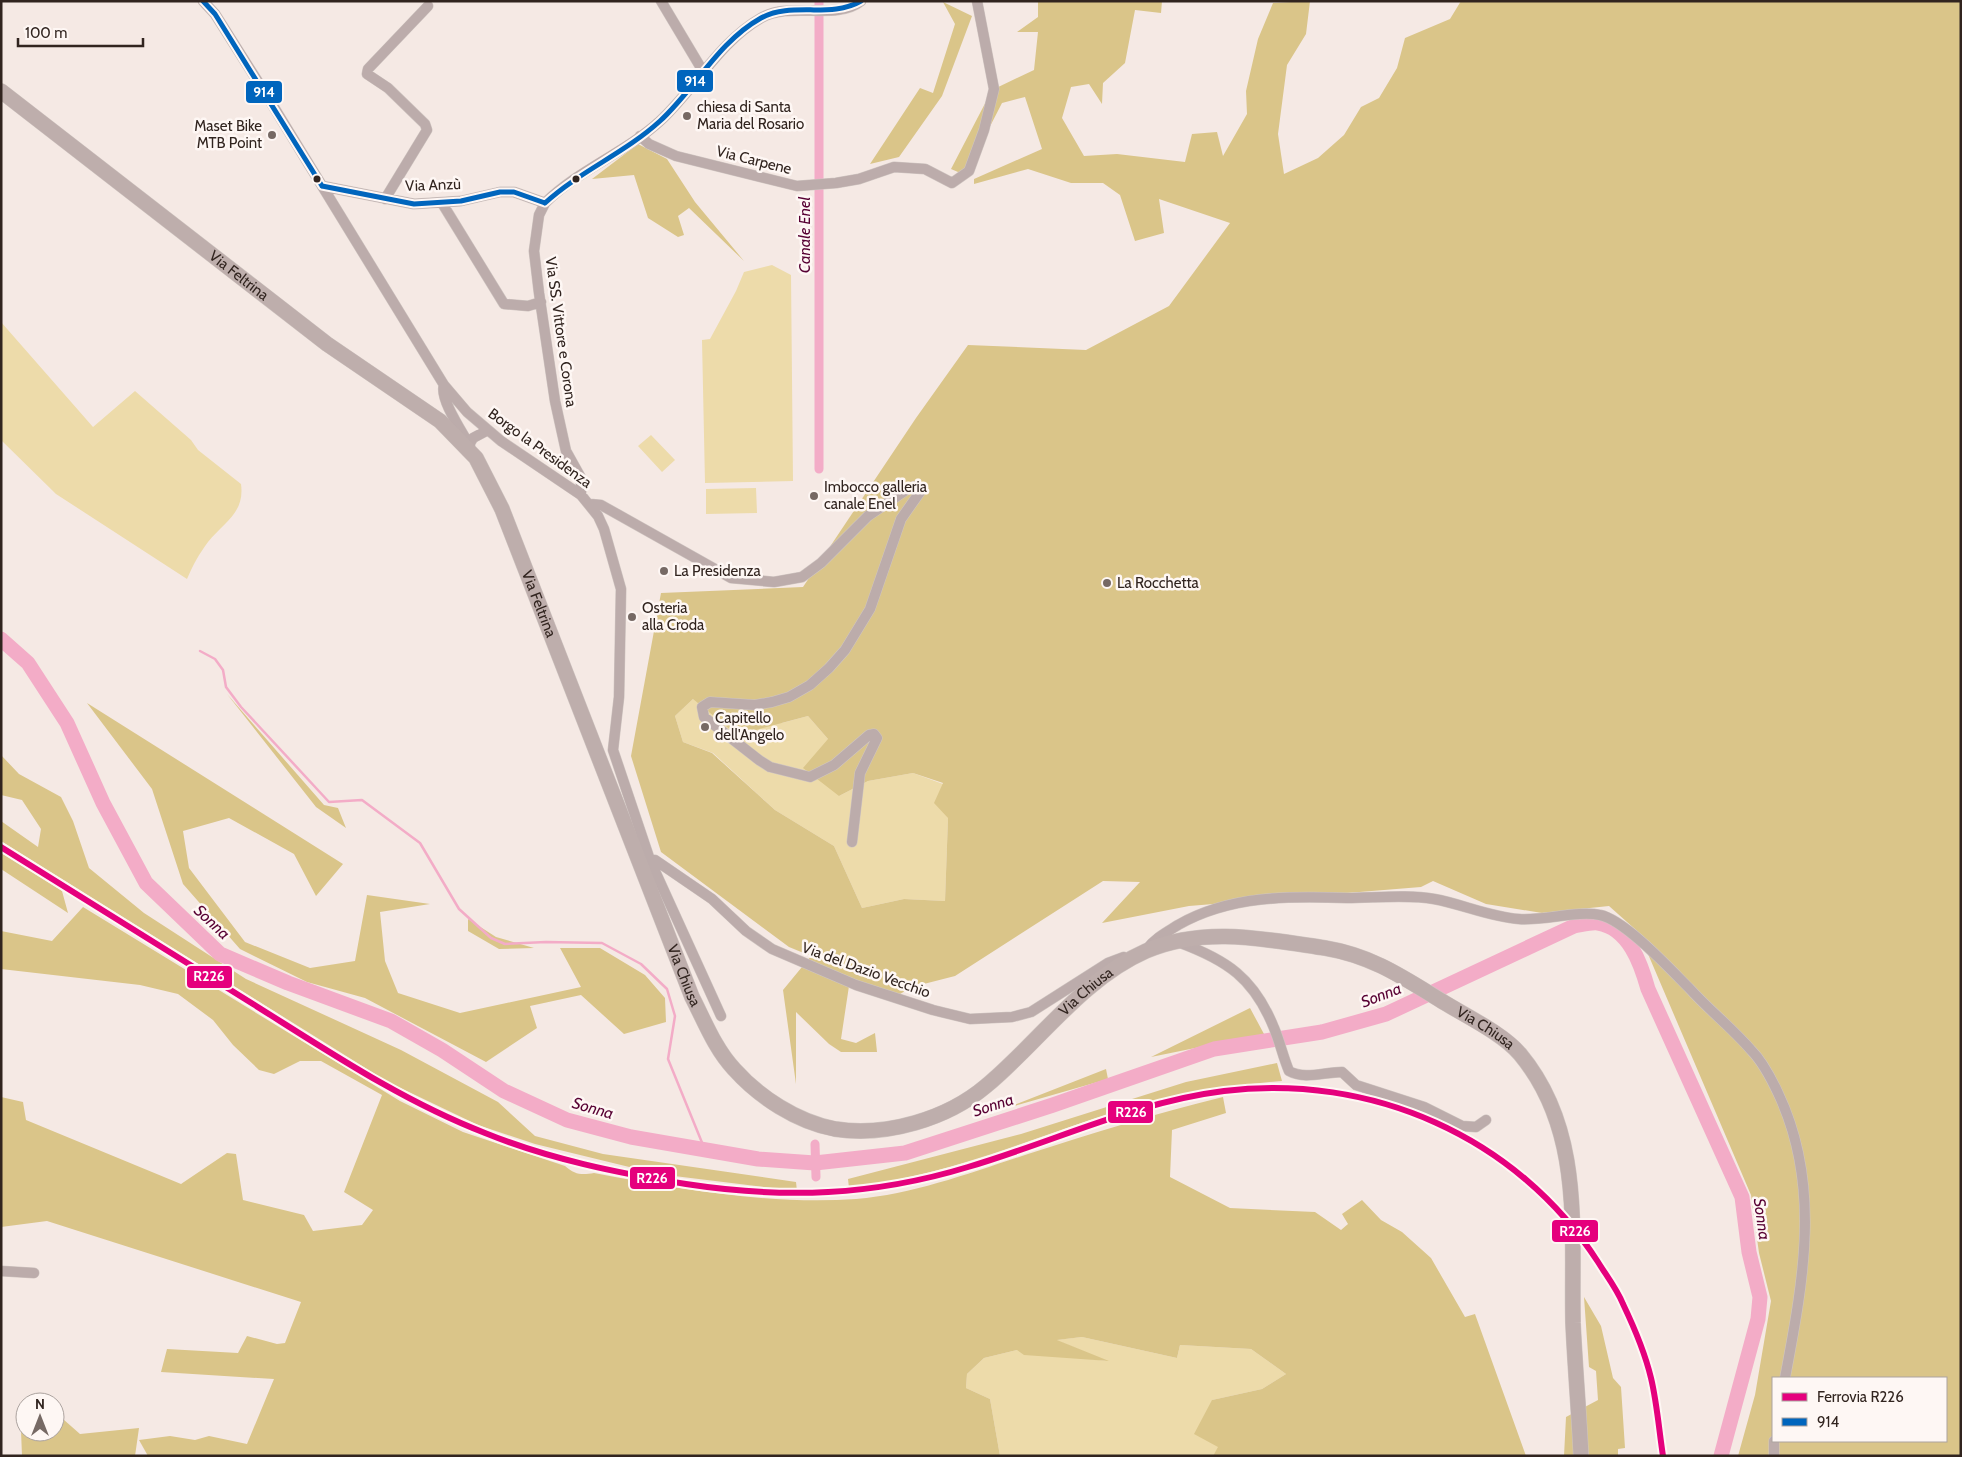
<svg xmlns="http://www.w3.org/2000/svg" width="1962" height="1457" font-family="Cabin,sans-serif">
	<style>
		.green { fill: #eddbaa }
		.forest { fill: #dac589; fill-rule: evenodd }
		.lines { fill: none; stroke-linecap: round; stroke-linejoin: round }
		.stream { stroke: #f3acc7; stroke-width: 2.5 }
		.canal { stroke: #f3acc7; stroke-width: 9 }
		.river { stroke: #f3acc7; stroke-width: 15 }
		.minor-casing { stroke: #d0c6c2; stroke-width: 11 }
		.primary-casing { stroke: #d0c6c2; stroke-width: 16 }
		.minor { stroke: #bcacab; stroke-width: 10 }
		.primary { stroke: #beaeac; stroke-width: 15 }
		.bus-1-casing { stroke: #fef7f4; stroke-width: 9 }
		.bus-1 { stroke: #0065bd; stroke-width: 5 }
		.rail-1-casing { stroke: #fef7f4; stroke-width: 10 }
		.rail-1 { stroke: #e5007d; stroke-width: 6 }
		.poi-dot { fill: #766964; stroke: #fef7f4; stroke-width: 2 }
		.bus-dot { fill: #31241f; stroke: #fef7f4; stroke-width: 2 }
		.labels { text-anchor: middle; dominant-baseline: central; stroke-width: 5; stroke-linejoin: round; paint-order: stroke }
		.poi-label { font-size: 15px; fill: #31241f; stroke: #fef7f4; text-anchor: start }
		.street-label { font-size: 15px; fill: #31241f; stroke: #fef7f4 }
		.water-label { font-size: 16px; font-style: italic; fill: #570033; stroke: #fef7f4 }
		.line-badge { stroke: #fef7f4; stroke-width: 2 }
		.badge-label { font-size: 14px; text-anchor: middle; font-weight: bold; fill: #fff }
	</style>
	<rect width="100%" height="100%" fill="#f5e9e4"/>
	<path class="green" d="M772,265L791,275L793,481L705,483L702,340L710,339L736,291L744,272Z
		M1,322L93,427L135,391L191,440L198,450L241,484C245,513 224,522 208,542C199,554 193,565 187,579L56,494L1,440Z
		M651,435L675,460L662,472L638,446Z
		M756,488L757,513L706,514V489Z
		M693,699L782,723L808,716L828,739L839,796L868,781L913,773L943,784L948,818L945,901L904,899L862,908L834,846L775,810L713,753L683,742L675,716Z
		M1082,1337L1177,1358L1180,1345L1251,1349L1286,1374L1262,1389L1212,1400L1219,1447L1213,1456H1000L990,1399L966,1388L967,1374L984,1358L1017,1350L1107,1361L1056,1340Z"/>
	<path class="forest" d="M1038,1H1162L1161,13L1135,10L1125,63L1103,83L1102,104L1089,84L1071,87L1062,118L1084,156L1117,154L1185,162L1192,134L1217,132L1223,156L1247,114L1246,91L1258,39L1273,3L1310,1L1306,34L1287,65L1278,134L1284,174L1318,158L1344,135L1361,107L1379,98L1397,68L1405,38L1450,19L1461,1H1961V1456H1738L1755,1395L1771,1301L1759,1253L1751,1195L1648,954L1654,946L1609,906L1542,913L1486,904L1433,881L1421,887L1189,906L1102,923L1140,882L1103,881L955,976L912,987L900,994L849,986L841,1039L856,1043L875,1033L877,1052H841L829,1044L796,1012V1084L783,990L811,956L789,947L661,852L631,756L661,593L803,587L916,418L968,345L1086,350L1169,306L1230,223L1159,199L1164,233L1135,241L1120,195L1103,183H1071L1028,169L974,184V179L1042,149L1025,97L1002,103L965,175L951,169L992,90L1034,70L1038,32H1017L1038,17ZM693,699L737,735L808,716L828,739L803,768L839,796L868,781L913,773L943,783L934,803L948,818L945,901L904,899L862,908L834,846L775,810L712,753L683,742L675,716ZM1773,1378H1946V1441H1773Z
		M943,2L972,16L942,96L899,157L870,164L920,88L933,93L955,24Z
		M638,144L667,159L695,202L744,261L689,208L678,216L684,235L678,237L648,218L634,175L592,179Z
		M227,694L324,805L338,808L346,828L316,807Z
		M87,703L343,864L316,896L294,854L229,818L183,831L189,868L245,942L310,968L355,961L367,895L430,904L380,912L385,961L398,993L460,1013L581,987L560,948H600L645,975L665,998L666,1022L624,1034L581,995L530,1006L537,1028L486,1062L365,998L307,982L240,949L183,884L152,789Z
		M1,755L19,774L61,797L73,821L89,868L144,913L246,979L401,1050L498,1102L535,1136L603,1154L796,1182L797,1191L658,1174L535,1144L478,1125L388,1082L1,841V821L38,847L41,829L22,800L1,795Z
		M1,853L62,891L68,913L1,869Z
		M83,907L400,1101L463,1132L565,1166C575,1175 582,1175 594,1173C680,1189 769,1205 856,1199C915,1194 972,1172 1028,1154C1093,1133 1157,1113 1223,1097L1226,1113L1172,1130L1170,1177L1230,1208L1315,1212L1341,1230L1348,1224L1342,1214L1362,1200L1381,1220L1402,1232L1431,1258L1465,1317L1475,1314L1526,1456H1213L1218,1447L1194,1434L1212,1400L1262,1389L1286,1374L1251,1349L1180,1345L1177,1358L1082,1337L1057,1340L1109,1361L1024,1355L1017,1350L984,1358L967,1374L966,1388L990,1399L1000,1456H148L139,1440L170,1436L195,1440L209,1436L247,1444L274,1379L161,1372L167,1349L238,1353L247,1336L277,1344L285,1343L301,1302L47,1221L1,1227V1097L23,1102L26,1120L181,1184L227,1153L236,1154L243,1200L304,1215L313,1231L362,1225L373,1210L344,1192L382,1095L321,1061H300L274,1074L259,1070L233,1045L213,1020L178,994L140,985L1,969V931L52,941Z
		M468,919L496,937L534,948L499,949L468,931Z
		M1250,1008L1264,1034L1151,1057Z
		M1277,1063L1282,1081C1227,1085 1175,1095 1122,1110C1051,1131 981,1162 909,1177C889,1182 869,1184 849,1188L848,1179L1021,1134L1186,1082Z
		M1106,1069L1108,1079L1004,1109Z
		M1584,1297L1601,1326L1613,1378L1621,1387L1625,1448L1618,1449V1456H1564L1566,1417L1598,1400L1596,1371L1589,1367Z
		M25,1404V1432H55V1412L80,1434L139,1428L135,1456H22L20,1405Z"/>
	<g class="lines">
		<path class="stream" d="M200,651L215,659L223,670L226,687L241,707L329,802L362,800L420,843L459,909L491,938L505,944L546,942L602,943L641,964L667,989L675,1016L668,1059L705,1150"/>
		<path class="canal" d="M819,1V469
			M815,1144L816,1177"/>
		<path class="river" d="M1,639L28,663L67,723L103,803L146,883L220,954L288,983L391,1021L442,1050L504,1091L567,1120L631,1137L758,1159L815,1163L905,1153L1053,1105L1214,1049L1322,1032L1386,1014L1574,926C1581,925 1591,922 1598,923C1629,928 1641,964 1648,989L1742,1197L1749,1252L1760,1297L1758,1319L1721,1456"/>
		<defs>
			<path id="minor" d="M203,1L215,14L267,96L444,385L467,412L501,441L581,495L598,516L604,529L621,589L619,697L613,750L650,860L721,1016
				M661,1L704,73
				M640,136L649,144L676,156L797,186L836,183L859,179L894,167L925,169L952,183L969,171L984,130L994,89L977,1
				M322,186L414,204L461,201L500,192H514L545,203
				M385,199L427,130L425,124L388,88L367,74L368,69L428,6
				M442,203L504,304L528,306L541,302
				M444,385C439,399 463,433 470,446
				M469,445L473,438L488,430
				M581,495V478L566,451L555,401L539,293L534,251L539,215L545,203C578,170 625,153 660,121C695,89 719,42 761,18C790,1 837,21 861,1
				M590,504L601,505L731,578L774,582L802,577L821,563L868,516L909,488L916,486L920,492L901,519L870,609L845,650L829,668L810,685L789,697L772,702L755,705L710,702L702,707L704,717L759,760L770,767L810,777L834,765L869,735L874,734L877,738L860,773L852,842
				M650,860H655L712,899L746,931L772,949L856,985L933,1010L970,1019L1012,1017L1031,1012L1108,963L1124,957
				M1178,942C1227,960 1254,978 1274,1028C1280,1042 1283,1057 1289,1071C1305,1080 1324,1072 1342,1072L1356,1085L1424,1107L1462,1126L1476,1127L1486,1120
				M1147,949C1155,938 1167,932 1178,925C1230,895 1290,896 1347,898C1374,898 1408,894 1434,899C1462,904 1490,917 1519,919C1544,921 1578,910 1600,915C1625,920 1671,970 1690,989C1709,1010 1732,1028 1751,1050C1763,1062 1771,1078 1778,1093C1822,1185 1803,1282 1785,1378
				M1,1271L34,1273
				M1774,1441V1456"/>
			<g id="primary">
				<path id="s1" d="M1,91L327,344L440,421L476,458L502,509L692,997C704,1020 715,1049 734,1069C759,1097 797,1122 835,1129C886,1137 947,1119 986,1086C1038,1043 1082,979 1146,951C1204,926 1264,939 1325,948C1373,956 1404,978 1445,1003C1468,1017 1503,1034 1520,1054C1584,1131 1571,1230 1573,1323C1575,1367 1579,1412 1581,1456"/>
			</g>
		</defs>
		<use href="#minor" class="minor-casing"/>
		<use href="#primary" class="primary-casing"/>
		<use href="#minor" class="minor"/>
		<use href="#primary" class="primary"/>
		<defs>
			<path id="bus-1" d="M203,1L215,14L322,186
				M322,186L414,204L461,201L500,192H514L545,203
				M545,203C580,171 625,153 660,121C695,89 718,42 761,18C792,1 830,19 861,1"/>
		</defs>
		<use href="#bus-1" class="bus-1-casing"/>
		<use href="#bus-1" class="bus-1"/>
		<defs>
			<path id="rail-1" d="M1,847C85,900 169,951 253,1004C328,1051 402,1101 485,1133C549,1159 617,1173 686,1184C784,1199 873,1196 968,1167C1053,1142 1135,1102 1224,1091C1370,1073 1517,1136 1598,1262C1606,1275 1617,1289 1623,1304C1634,1327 1645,1353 1651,1378C1657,1403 1659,1430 1663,1456"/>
		</defs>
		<use href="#rail-1" class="rail-1-casing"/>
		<use href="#rail-1" class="rail-1"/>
	</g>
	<g class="poi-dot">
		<circle cx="687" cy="116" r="5"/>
		<circle cx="272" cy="135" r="5"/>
		<circle cx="814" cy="496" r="5"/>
		<circle cx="664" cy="571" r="5"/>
		<circle cx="1107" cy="583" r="5"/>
		<circle cx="632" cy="617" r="5"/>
		<circle cx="705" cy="727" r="5"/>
	</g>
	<g class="bus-dot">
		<circle cx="317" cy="179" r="4.5"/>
		<circle cx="576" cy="179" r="4.5"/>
	</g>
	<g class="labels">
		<g class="poi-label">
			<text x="697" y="107">chiesa di Santa<tspan x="697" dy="17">Maria del Rosario</tspan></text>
			<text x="262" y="126" text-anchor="end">Maset Bike<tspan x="262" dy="17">MTB Point</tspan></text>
			<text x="824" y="487">Imbocco galleria<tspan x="824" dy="17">canale Enel</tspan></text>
			<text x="674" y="571">La Presidenza</text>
			<text x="1117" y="583">La Rocchetta</text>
			<text x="642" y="608">Osteria<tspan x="642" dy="17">alla Croda</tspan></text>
			<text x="715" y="718">Capitello<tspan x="715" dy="17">dell'Angelo</tspan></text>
		</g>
		<g class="street-label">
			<text transform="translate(754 160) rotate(14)">Via Carpene</text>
			<text transform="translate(433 185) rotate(-2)">Via Anzù</text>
			<text stroke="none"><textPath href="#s1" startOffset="301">Via Feltrina</textPath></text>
			<text transform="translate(561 332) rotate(82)">Via SS. Vittore e Corona</text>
			<text transform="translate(540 448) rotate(36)">Borgo la Presidenza</text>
			<text stroke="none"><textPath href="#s1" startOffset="760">Via Feltrina</textPath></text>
			<text transform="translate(866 970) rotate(20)">Via del Dazio Vecchio</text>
			<text stroke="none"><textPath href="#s1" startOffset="1159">Via Chiusa</textPath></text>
			<text stroke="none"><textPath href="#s1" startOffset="1684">Via Chiusa</textPath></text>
			<text stroke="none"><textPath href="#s1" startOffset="2119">Via Chiusa</textPath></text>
		</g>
		<g class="water-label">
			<text transform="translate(804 235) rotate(-90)">Canale Enel</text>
			<text transform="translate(212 922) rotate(43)">Sonna</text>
			<text transform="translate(1381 995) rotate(-21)">Sonna</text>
			<text transform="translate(993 1105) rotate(-18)">Sonna</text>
			<text transform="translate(593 1108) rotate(16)">Sonna</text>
			<text transform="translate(1762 1219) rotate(82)">Sonna</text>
		</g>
	</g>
	<g class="line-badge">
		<rect x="676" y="69" width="38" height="24" rx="5" fill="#0065bd"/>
		<rect x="245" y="80" width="38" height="24" rx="5" fill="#0065bd"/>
		<rect x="186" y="965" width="47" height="24" rx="5" fill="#e5007d"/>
		<rect x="1107" y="1100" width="47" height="24" rx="5" fill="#e5007d"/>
		<rect x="629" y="1166" width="47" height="24" rx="5" fill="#e5007d"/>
		<rect x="1551" y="1219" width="48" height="24" rx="5" fill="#e5007d"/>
	</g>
	<g class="badge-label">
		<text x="695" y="86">914</text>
		<text x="264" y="97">914</text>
		<text x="209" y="981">R226</text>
		<text x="1131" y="1117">R226</text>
		<text x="652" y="1183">R226</text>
		<text x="1575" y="1236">R226</text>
	</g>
	<rect width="1962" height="1457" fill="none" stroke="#31241f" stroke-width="5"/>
	<rect x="1772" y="1377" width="175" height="65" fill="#fef7f4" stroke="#aca39f"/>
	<rect x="1782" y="1393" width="25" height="8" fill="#e5007d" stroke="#aca39f"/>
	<text x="1817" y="1402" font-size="15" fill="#31241f">Ferrovia R226</text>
	<rect x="1782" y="1418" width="25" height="8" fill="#0065bd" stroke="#aca39f"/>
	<text x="1817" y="1427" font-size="15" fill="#31241f">914</text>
	<g transform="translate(40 1417)"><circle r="24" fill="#fef7f4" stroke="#aca39f"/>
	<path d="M0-4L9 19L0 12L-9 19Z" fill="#766964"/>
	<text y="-8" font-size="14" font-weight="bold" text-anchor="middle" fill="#31241f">N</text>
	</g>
	<path d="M18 38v8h125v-8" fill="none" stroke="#31241f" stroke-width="2.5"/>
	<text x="25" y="38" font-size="15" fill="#31241f" stroke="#fef7f4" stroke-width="4" paint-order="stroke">100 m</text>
</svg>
